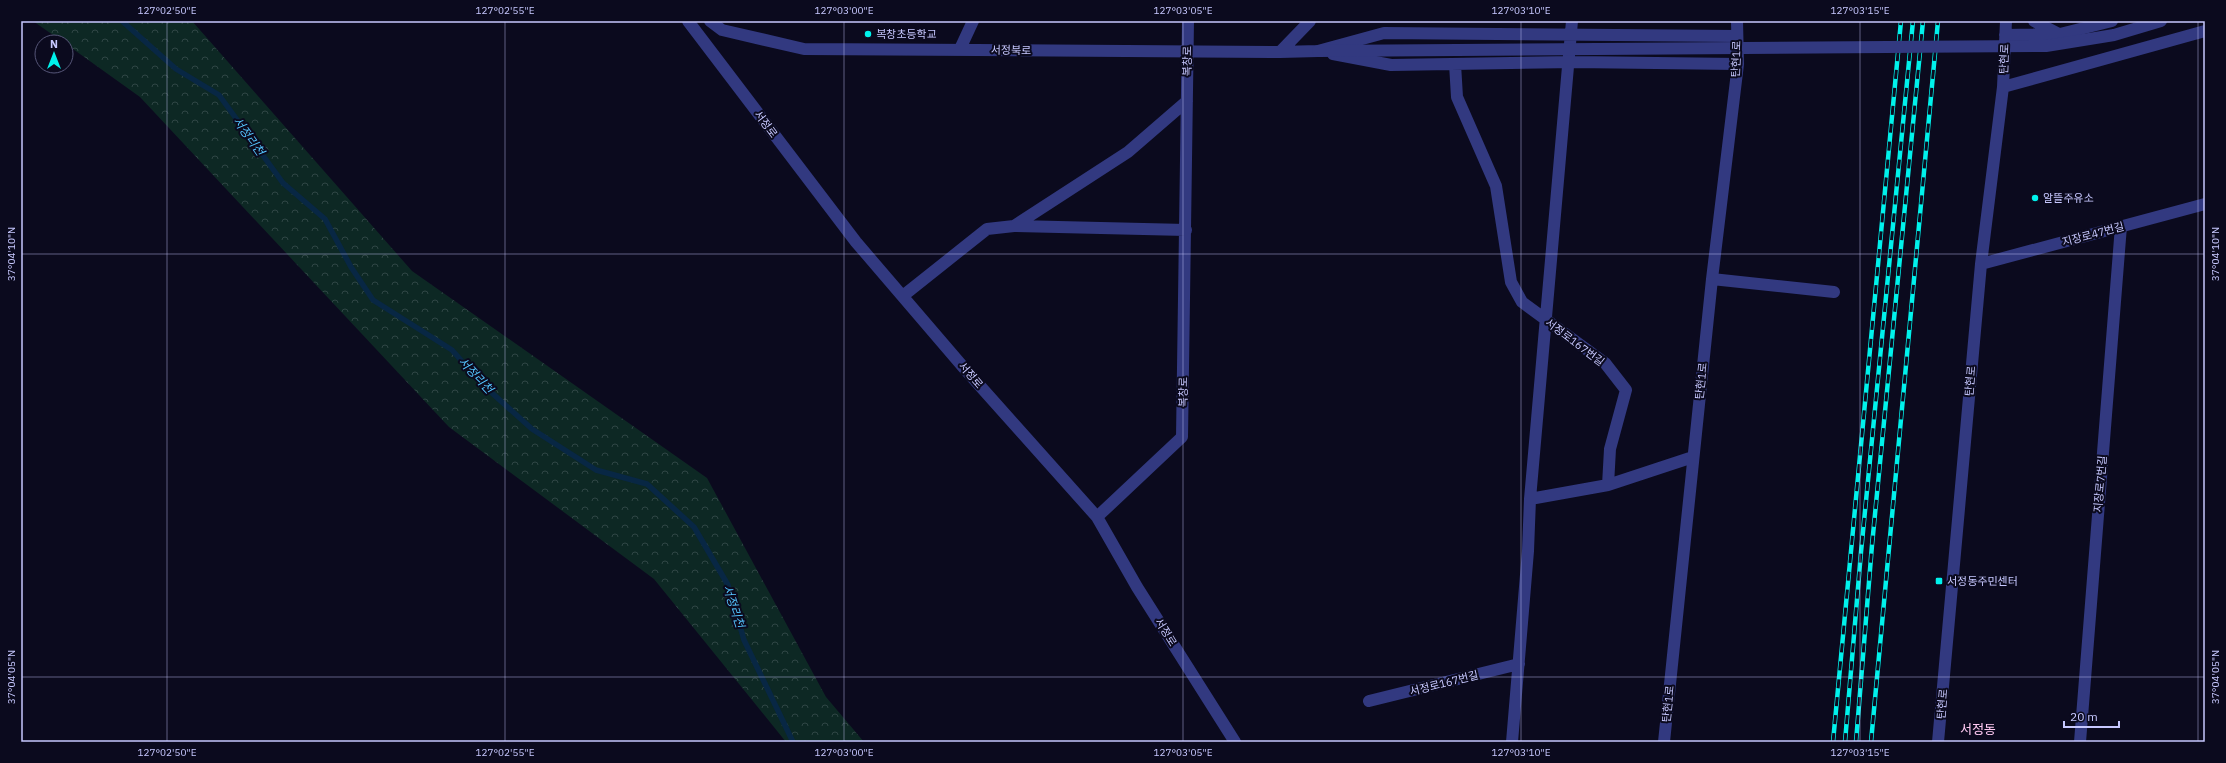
<svg xmlns="http://www.w3.org/2000/svg" width="2226" height="763" font-family="'IBM Plex Sans','Noto Sans KR',sans-serif">
	<style>
		.forest { fill: url(#forest-crowns) }
		.lines { fill: none; stroke-linecap: round; stroke-linejoin: round }
		.stream { stroke: #082744; stroke-width: 5.5 }
		.minor { stroke: #323980; stroke-width: 12 }
		.rail-casing { stroke: #00f2ec; stroke-width: 4.5 }
		.rail { stroke: #0b0a1e; stroke-width: 3; stroke-dasharray: 9; stroke-linecap: butt }
		.minor-bridge { stroke: #323980; stroke-width: 12 }
		.ticks { fill: none; stroke: #c7c8ff; stroke-width: 1; stroke-opacity: 0.45 }
		.poi-dot { fill: #00f2ec; stroke: #0b0a1e; stroke-width: 1.5 }
		.labels { text-anchor: middle; dominant-baseline: central; stroke-width: 4; stroke-linejoin: round; paint-order: stroke }
		.poi-label { font-size: 11px; fill: #c7c8ff; stroke: #0b0a1e; text-anchor: start }
		.street-label { font-size: 11px; fill: #c7c8ff; stroke: #0b0a1e }
		.water-label { font-size: 12px; font-style: italic; fill: #55c6ff; stroke: #0b0a1e }
		.quarter-label { font-size: 13px; fill: #ffc9f2; stroke: #0b0a1e }
		.neatline { fill: none; stroke: #c7c8ff; stroke-width: 1.5 }
		.ticks-label { font-size: 10px; text-anchor: middle; fill: #c7c8ff }
	</style>
	<defs>
		<pattern id="forest-crowns" width="20" height="18" patternUnits="userSpaceOnUse"><rect width="20" height="18" fill="#0d2824"/><path d="M2 6a3 3 0 1 1 6 0M12 15a3 3 0 1 1 6 0" fill="none" stroke="#2f4645"/></pattern>
	</defs>
	<rect width="100%" height="100%" fill="#0b0a1e"/>
	<path class="forest" d="M33,21H192L412,271L707,478L826,697L864,742H786L654,579L449,427L140,97L66,44V42H63Z"/>
	<g class="lines">
		<path class="stream" d="M122,21L176,69L219,95L283,183L325,219L351,267L373,300L452,350L482,384L532,429L596,470L647,484L694,527L728,585L744,640L793,742"/>
		<path class="minor" d="M688,21L856,242L964,368L1097,517L1137,587L1235,742
			M710,21L722,30L804,49L1280,52L1318,51L1384,33L1737,36
			M2034,21L2059,34
			M2005,35L2060,34L2112,21
			M960,49L973,21
			M1280,52L1310,21
			M1333,54L1391,65L1574,62L1738,64
			M1455,64L1457,97L1496,186L1511,282L1522,302L1605,363L1626,390L1610,449L1608,485L1530,499L1528,551L1512,742
			M2003,87L2205,31
			M1014,226L1128,152L1187,101
			M1981,264L2205,204
			M1712,279L1834,292
			M904,295L987,229L1014,226L1186,230
			M1608,485L1693,457
			M1530,499L1572,21
			M1097,517L1182,437L1188,21
			M1369,701L1519,664
			M1664,742L1712,279L1738,64L1737,21
			M1938,742L1981,264L2003,87L2006,21
			M2080,742L2121,226"/>
		<defs>
			<path id="rail" d="M1833,742L1901,21
				M1845,742L1861,552L1913,21
				M1856,742L1872,545L1923,21
				M1871,742L1938,21"/>
		</defs>
		<use href="#rail" class="rail-casing"/>
		<use href="#rail" class="rail"/>
		<path class="minor-bridge" d="M1318,51L2046,46L2114,35L2161,21"/>
	</g>
	<path class="ticks" d="M167,21V742M505,21V742M844,21V742M1183,21V742M1521,21V742M1860,21V742M2198,21V742M21,254H2205M21,677H2205"/>
	<g class="poi-dot">
		<circle cx="868" cy="34" r="4"/>
		<circle cx="2035" cy="198" r="4"/>
		<rect x="1935" y="577" width="8" height="8" rx="2"/>
	</g>
	<g class="labels">
		<g class="poi-label">
			<text x="876" y="34">복창초등학교</text>
			<text x="2043" y="198">알뜰주유소</text>
			<text x="1947" y="581">서정동주민센터</text>
		</g>
		<g class="street-label">
			<text transform="translate(1011 50) rotate(1)">서정북로</text>
			<text transform="translate(1736 59) rotate(-88)">탄현1로</text>
			<text transform="translate(2004 59) rotate(-88)">탄현로</text>
			<text transform="translate(1187 61) rotate(-89)">복창로</text>
			<text transform="translate(766 124) rotate(53)">서정로</text>
			<text transform="translate(2093 234) rotate(-15)">지장로47번길</text>
			<text transform="translate(1575 342) rotate(37)">서정로167번길</text>
			<text transform="translate(971 375) rotate(49)">서정로</text>
			<text transform="translate(1701 381) rotate(-84)">탄현1로</text>
			<text transform="translate(1970 381) rotate(-85)">탄현로</text>
			<text transform="translate(1183 392) rotate(-89)">복창로</text>
			<text transform="translate(2100 484) rotate(-85)">지장로7번길</text>
			<text transform="translate(1166 632) rotate(58)">서정로</text>
			<text transform="translate(1444 683) rotate(-14)">서정로167번길</text>
			<text transform="translate(1668 704) rotate(-84)">탄현1로</text>
			<text transform="translate(1942 704) rotate(-85)">탄현로</text>
		</g>
		<g class="water-label">
			<text transform="translate(249 136) rotate(54)">서정리천</text>
			<text transform="translate(476 375) rotate(47)">서정리천</text>
			<text transform="translate(734 606) rotate(72)">서정리천</text>
		</g>
		<g class="quarter-label">
			<text x="1978" y="729">서정동</text>
		</g>
	</g>
	<rect width="2226" height="763" fill="none" stroke="#0b0a1e" stroke-width="44"/>
	<g transform="translate(54 54)"><circle r="19" fill="#0b0a1e" stroke="#565678"/>
	<path d="M0-3L7 15L0 10L-7 15Z" fill="#00f2ec"/>
	<text y="-6" font-size="11" font-weight="bold" text-anchor="middle" fill="#c7c8ff">N</text>
	</g>
	<path d="M2064 721v6h55v-6" fill="none" stroke="#c7c8ff" stroke-width="2"/>
	<text x="2070" y="721" font-size="12" fill="#c7c8ff" stroke="#0b0a1e" stroke-width="3" paint-order="stroke">20 m</text>
	<rect x="22" y="22" width="2182" height="719" class="neatline"/>
	<g class="ticks-label">
		<text x="167" y="14">127°02'50"E</text>
		<text x="505" y="14">127°02'55"E</text>
		<text x="844" y="14">127°03'00"E</text>
		<text x="1183" y="14">127°03'05"E</text>
		<text x="1521" y="14">127°03'10"E</text>
		<text x="1860" y="14">127°03'15"E</text>
		<text transform="translate(11 254) rotate(-90)" y="4">37°04'10"N</text>
		<text transform="translate(2215 254) rotate(-90)" y="4">37°04'10"N</text>
		<text transform="translate(11 677) rotate(-90)" y="4">37°04'05"N</text>
		<text transform="translate(2215 677) rotate(-90)" y="4">37°04'05"N</text>
		<text x="167" y="756">127°02'50"E</text>
		<text x="505" y="756">127°02'55"E</text>
		<text x="844" y="756">127°03'00"E</text>
		<text x="1183" y="756">127°03'05"E</text>
		<text x="1521" y="756">127°03'10"E</text>
		<text x="1860" y="756">127°03'15"E</text>
	</g>
</svg>
